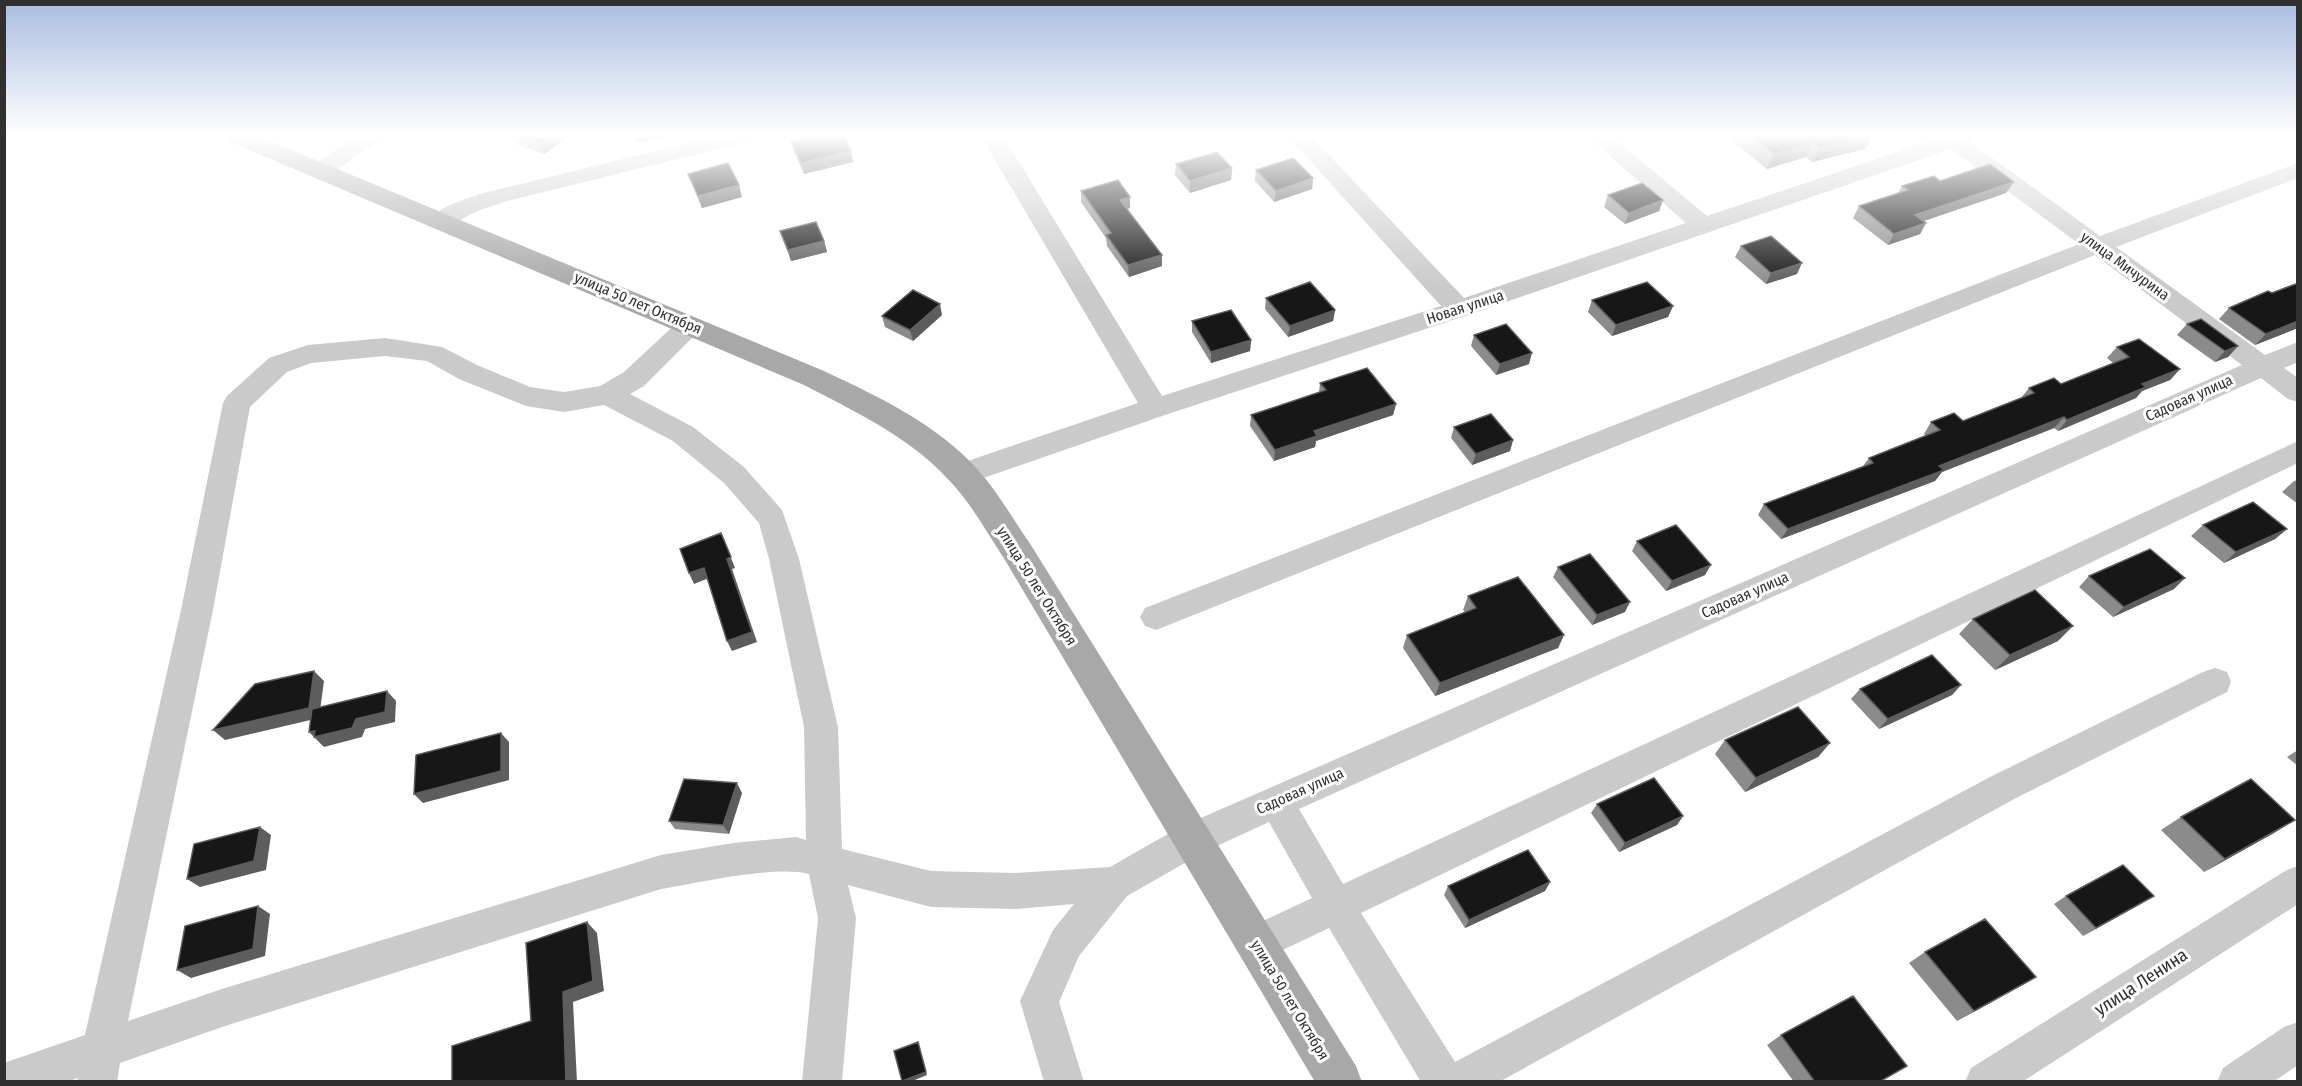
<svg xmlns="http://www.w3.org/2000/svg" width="2302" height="1086" font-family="'Fira Sans Condensed',sans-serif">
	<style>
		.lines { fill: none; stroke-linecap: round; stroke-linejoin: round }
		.minor { fill: #cacaca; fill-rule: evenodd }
		.major { fill: #a8a8a8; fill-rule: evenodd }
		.wall { fill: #8b8b8b }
		.shaded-wall { fill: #5d5d5d }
		.building { fill: #171717; stroke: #5d5d5d; stroke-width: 1.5 }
		.labels { text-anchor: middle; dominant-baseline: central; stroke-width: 6; stroke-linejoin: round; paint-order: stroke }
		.street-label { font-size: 15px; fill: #303030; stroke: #fff }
		.near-street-label { font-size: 18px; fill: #303030; stroke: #fff }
	</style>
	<rect width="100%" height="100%" fill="#fff"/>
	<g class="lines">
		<path class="minor" d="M356,136H381L378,141L328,176L320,178L312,176L308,171L312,166Z
			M717,136H754L751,141L503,202C494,206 484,208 475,212C460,219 449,232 432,227L428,222C439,205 469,198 487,192Z
			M981,136H1003L1162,396L1441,306L1288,136H1311L1464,298L1686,223L1587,136H1611L1707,216L1945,136H1977L1970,142L2100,236L2298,163V178L2116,247L2265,355L2298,342V362L2284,368L2298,378V402L2288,399L2261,378L1299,809L1343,884L2298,441V463L1361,913L1455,1062L1992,776L2203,672L2215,668L2227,672L2231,682L2227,692L2016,798L1499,1082H1421L1329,928L1255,963L1242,957L1236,944L1242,931L1312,898L1269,822L1206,851L1127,896L1079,956L1059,1002L1084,1082H1044L1020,1001L1053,930L1074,904L1015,909L931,907L848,885L856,918L842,1082H802L818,918L809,874C774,865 699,883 661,889L222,1027L120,1063L117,1082H77L78,1078L66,1082H4V1063L85,1035L181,610L223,403L227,396L269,358L308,345L385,338L442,347L477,365L530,387L564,392L600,386L624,372L681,319L690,316L699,319L703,325L699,331L644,386L630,394L693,427L744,467L782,510L799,559L838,727L842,849L931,871L1015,873L1110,867L1180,827L2242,365L2095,255L1156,630L1145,626L1140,617L1145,608L2079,244L1951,149L1468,315L1165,415L963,485L953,482L949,474L953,466L1138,403ZM385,356L427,361L459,379L526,406L564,412L604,405L673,441L724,483L759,523L769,559L804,727L806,840L796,837L733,843L661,855L222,989L128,1021L213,610L250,407L287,372L311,363Z
			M2298,866V904L2022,1082H1965L1971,1068L2285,871Z
			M2298,1022V1065L2273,1082H2217L2223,1068L2284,1027Z"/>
		<path class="major" d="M225,136H258L824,371C879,397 937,424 978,470C998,492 1012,518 1029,542L1356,1066L1362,1082H1315L1005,560C989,536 975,510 956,488C916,440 858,413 804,385L228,141Z"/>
	</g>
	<path class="wall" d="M514,136H568L545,154L518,145Z
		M1726,136H1872L1865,149L1812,162L1806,157L1767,169Z
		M791,141L853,162L804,174L794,152Z
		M1176,164L1232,168L1231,180L1190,193L1175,175Z
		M1256,170L1313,178L1312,189L1274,202L1255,181Z
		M688,174L742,197L702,208Z
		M1940,181L2006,193L1924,221L1926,223L1920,234L1888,245L1853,218L1859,206L1898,193L1902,186Z
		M1081,191L1130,197V208L1127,209L1162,255V266L1129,277L1107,246L1106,238L1081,202Z
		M1608,195L1663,200L1659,211L1625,224L1604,207Z
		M780,231L824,241L827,252L791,261Z
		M1741,246L1797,274L1766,284L1735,257Z
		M1266,298L1335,310L1333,321L1288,337L1265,309Z
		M1592,300L1673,306L1668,317L1612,336L1588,312Z
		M2229,308L2298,328L2255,345L2219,319Z
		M942,315L913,341L885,327L882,316Z
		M1192,321L1251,340L1250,351L1211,363L1192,332Z
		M2187,324L2238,346L2228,357L2215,362L2177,335Z
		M1474,335L1529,364L1496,375L1471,346Z
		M2117,347L2180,369L2170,380L2142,391L2136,398L2058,431L2054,428L1942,472L1935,481L1781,539L1758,515L1764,504L1863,466L1869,458L1926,436L1924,434L1931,422L1963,421L2021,398L2029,388L2061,384L2113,363L2107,358Z
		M1320,383L1396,404L1393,415L1316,441L1315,447L1274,461L1250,426L1251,415L1319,393Z
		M1454,427L1513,440L1510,451L1472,465L1451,438Z
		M2298,480V504L2282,492L2294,481Z
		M2203,525L2287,529L2275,539L2224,563L2191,536Z
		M1637,541L1705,575L1666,591L1632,551Z
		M1558,567L1625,612L1592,625L1553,577Z
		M2089,576L2174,589L2113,617L2079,587Z
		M1468,596L1564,635L1558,648L1435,696L1403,648L1407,635L1465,612L1463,610Z
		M1973,619L2058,641L1995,670L1959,634Z
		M1961,685L1952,695L1879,729L1851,699L1860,689Z
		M1725,740L1830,743L1818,757L1745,792L1715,754Z
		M2298,750V766L2287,757Z
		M742,793L729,834L675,829L669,821Z
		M1597,804L1683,816L1677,825L1619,852L1591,813Z
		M2181,817L2274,833L2204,872L2161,830Z
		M1550,882L1545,891L1465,928L1444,895L1448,886Z
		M2066,896H2154L2083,936L2054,904Z
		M1925,952L2036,977L1957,1021L1909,963Z
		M1781,1035L1880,1082H1794L1767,1045Z"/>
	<path class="shaded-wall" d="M549,136H568L545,154L540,143Z
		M634,136H671L637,143Z
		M1867,136H1872L1865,149L1812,162L1819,148Z
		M1813,143L1806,157L1767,169L1774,154Z
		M851,151L853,162L804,174L801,163Z
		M1232,168L1231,180L1190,193V181Z
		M1313,178L1312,189L1274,202L1276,191Z
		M2014,182L2006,193L1909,226L1915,215Z
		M739,185L742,197L702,208L698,196Z
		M1130,197V208L1121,211L1120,200Z
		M1663,200L1659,211L1625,224L1629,213Z
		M1926,223L1920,234L1888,245L1894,234Z
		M824,241L827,252L791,261L788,250Z
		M1162,255V266L1129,277L1128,265Z
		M1802,263L1797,274L1766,284L1771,273Z
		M940,304L942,315L913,341L910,330Z
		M1673,306L1668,317L1612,336L1616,325Z
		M1335,310L1333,321L1288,337L1290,326Z
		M2298,321V328L2255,345L2266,334Z
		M1251,340L1250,351L1211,363V352Z
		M2238,346L2228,357L2215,362L2225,351Z
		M1532,353L1529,364L1496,375L1500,364Z
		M2180,369L2170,380L2142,391L2136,398L2058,431L2067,420L2142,384Z
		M1396,404L1393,415L1316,441L1315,447L1274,461L1275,450L1314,431Z
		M2064,417L2054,428L1942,472L1935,481L1781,539L1788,529L1939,466Z
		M1513,440L1510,451L1472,465L1476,454Z
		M2287,529L2275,539L2224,563L2236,552Z
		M721,533L735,568L732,569L757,642L732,651L727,641V559Z
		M1711,565L1705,575L1666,591L1672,581Z
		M704,568L709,578L694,584L689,573Z
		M2185,578L2174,589L2113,617L2124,607Z
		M1630,602L1625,612L1592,625L1597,615Z
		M2073,626L2058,641L1995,670L2010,655Z
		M1564,635L1558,648L1435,696L1440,683Z
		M314,671L324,681L319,718L225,740L213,730Z
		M1961,685L1952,695L1879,729L1888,719Z
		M387,691L396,701L395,722L365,729L362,737L324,747L309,732L356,719Z
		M501,733L509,742V780L423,803L414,794Z
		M1830,743L1818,757L1745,792L1756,778Z
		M737,783L742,793L729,834L723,825Z
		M1683,816L1677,825L1619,852L1625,843Z
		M2295,820L2274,833L2204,872L2225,859Z
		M260,827L271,835L266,870L200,887L187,879Z
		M1550,882L1545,891L1465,928L1469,920Z
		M2154,896L2140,904L2083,936L2096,928Z
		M258,906L270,914L265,956L191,978L177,970Z
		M587,922L597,933L604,991L573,1002L577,1082H566L563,992Z
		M2036,977L2017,988L1957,1021L1974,1011Z
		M918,1042L927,1075L910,1082H902Z"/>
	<path class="building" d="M518,136H549L540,143Z
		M814,136H844L851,151L801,163L791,141Z
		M1751,136H1867L1819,148L1813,143L1774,154Z
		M1217,152L1232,168L1190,181L1176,164Z
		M1293,158L1313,178L1276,191L1256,170Z
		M728,163L739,185L698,196L688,174Z
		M1990,164L2014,182L1915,215L1926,223L1894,234L1859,206L1908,190L1902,186L1934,176L1940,181Z
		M1118,180L1130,197L1120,200L1162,255L1128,265L1106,235L1111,233L1081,191Z
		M1642,183L1663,200L1629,213L1608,195Z
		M816,222L824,241L788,250L780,231Z
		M1771,236L1802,263L1771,273L1741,246Z
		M1310,282L1335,310L1290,326L1266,298Z
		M1647,282L1673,306L1616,325L1592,300Z
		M2298,283V321L2266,334L2229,308L2268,291L2272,293Z
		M913,290L940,304L910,330L882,316Z
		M1231,310L1251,340L1211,352L1192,321Z
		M2201,319L2238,346L2225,351L2187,324Z
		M1506,324L1532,353L1500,364L1474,335Z
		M2139,339L2180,369L2142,384L2146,387L2067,420L2064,417L1939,466L1944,470L1788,529L1764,504L1873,463L1869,458L1940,430L1931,422L1954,413L1963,421L2034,393L2029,388L2054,378L2061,384L2129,357L2117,347Z
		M1367,368L1396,404L1314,431L1317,436L1275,450L1251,415L1326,390L1320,383Z
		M1491,414L1513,440L1476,454L1454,427Z
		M2253,502L2287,529L2236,552L2203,525Z
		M1676,525L1711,565L1672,581L1637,541Z
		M721,533L731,557L727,559L752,632L727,641L704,568L689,573L680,549Z
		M2150,549L2185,578L2124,607L2089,576Z
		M1590,554L1630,602L1597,615L1558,567Z
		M1518,577L1564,635L1440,683L1407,635L1476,608L1468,596Z
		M2035,590L2073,626L2010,655L1973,619Z
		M1932,655L1961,685L1888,719L1860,689Z
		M314,671L309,708L213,730L255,684Z
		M387,691L385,712L356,719L352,728L314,737L315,731L309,732L312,709Z
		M1798,707L1830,743L1756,778L1725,740Z
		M501,733V771L414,794L416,755Z
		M1654,778L1683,816L1625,843L1597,804Z
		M684,779L737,783L723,825L669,821Z
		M2251,779L2295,820L2225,859L2181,817Z
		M260,827L254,861L187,879L194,844Z
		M1528,850L1550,882L1469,920L1448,886Z
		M2123,865L2154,896L2096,928L2066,896Z
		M258,906L253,949L177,970L185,926Z
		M1985,919L2036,977L1974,1011L1925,952Z
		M587,922L593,981L563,992L566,1082H452V1046L531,1021L526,943Z
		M1853,996L1907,1066L1879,1082H1815L1781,1035Z
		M918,1042L926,1072L902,1081L894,1051Z"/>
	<linearGradient id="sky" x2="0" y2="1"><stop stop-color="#a9bde1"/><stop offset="0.47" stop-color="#fff"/><stop offset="1" stop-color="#fff" stop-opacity="0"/></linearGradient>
	<rect width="2302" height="288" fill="url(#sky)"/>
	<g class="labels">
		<g class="street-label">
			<text transform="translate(2125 266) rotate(36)">улица Мичурина</text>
			<text transform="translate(638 303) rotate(23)">улица 50 лет Октября</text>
			<text transform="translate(1465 307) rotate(-18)">Новая улица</text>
			<text transform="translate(2189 398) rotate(-24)">Садовая улица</text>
			<text transform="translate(1037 586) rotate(58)">улица 50 лет Октября</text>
			<text transform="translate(1745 595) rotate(-24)">Садовая улица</text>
			<text transform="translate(1300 791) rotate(-24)">Садовая улица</text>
			<text transform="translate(1290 1000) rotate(59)">улица 50 лет Октября</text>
		</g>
		<g class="near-street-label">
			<text transform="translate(2141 982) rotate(-33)">улица Ленина</text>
		</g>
	</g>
	<rect width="2302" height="1086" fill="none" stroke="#303030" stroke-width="12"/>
</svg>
